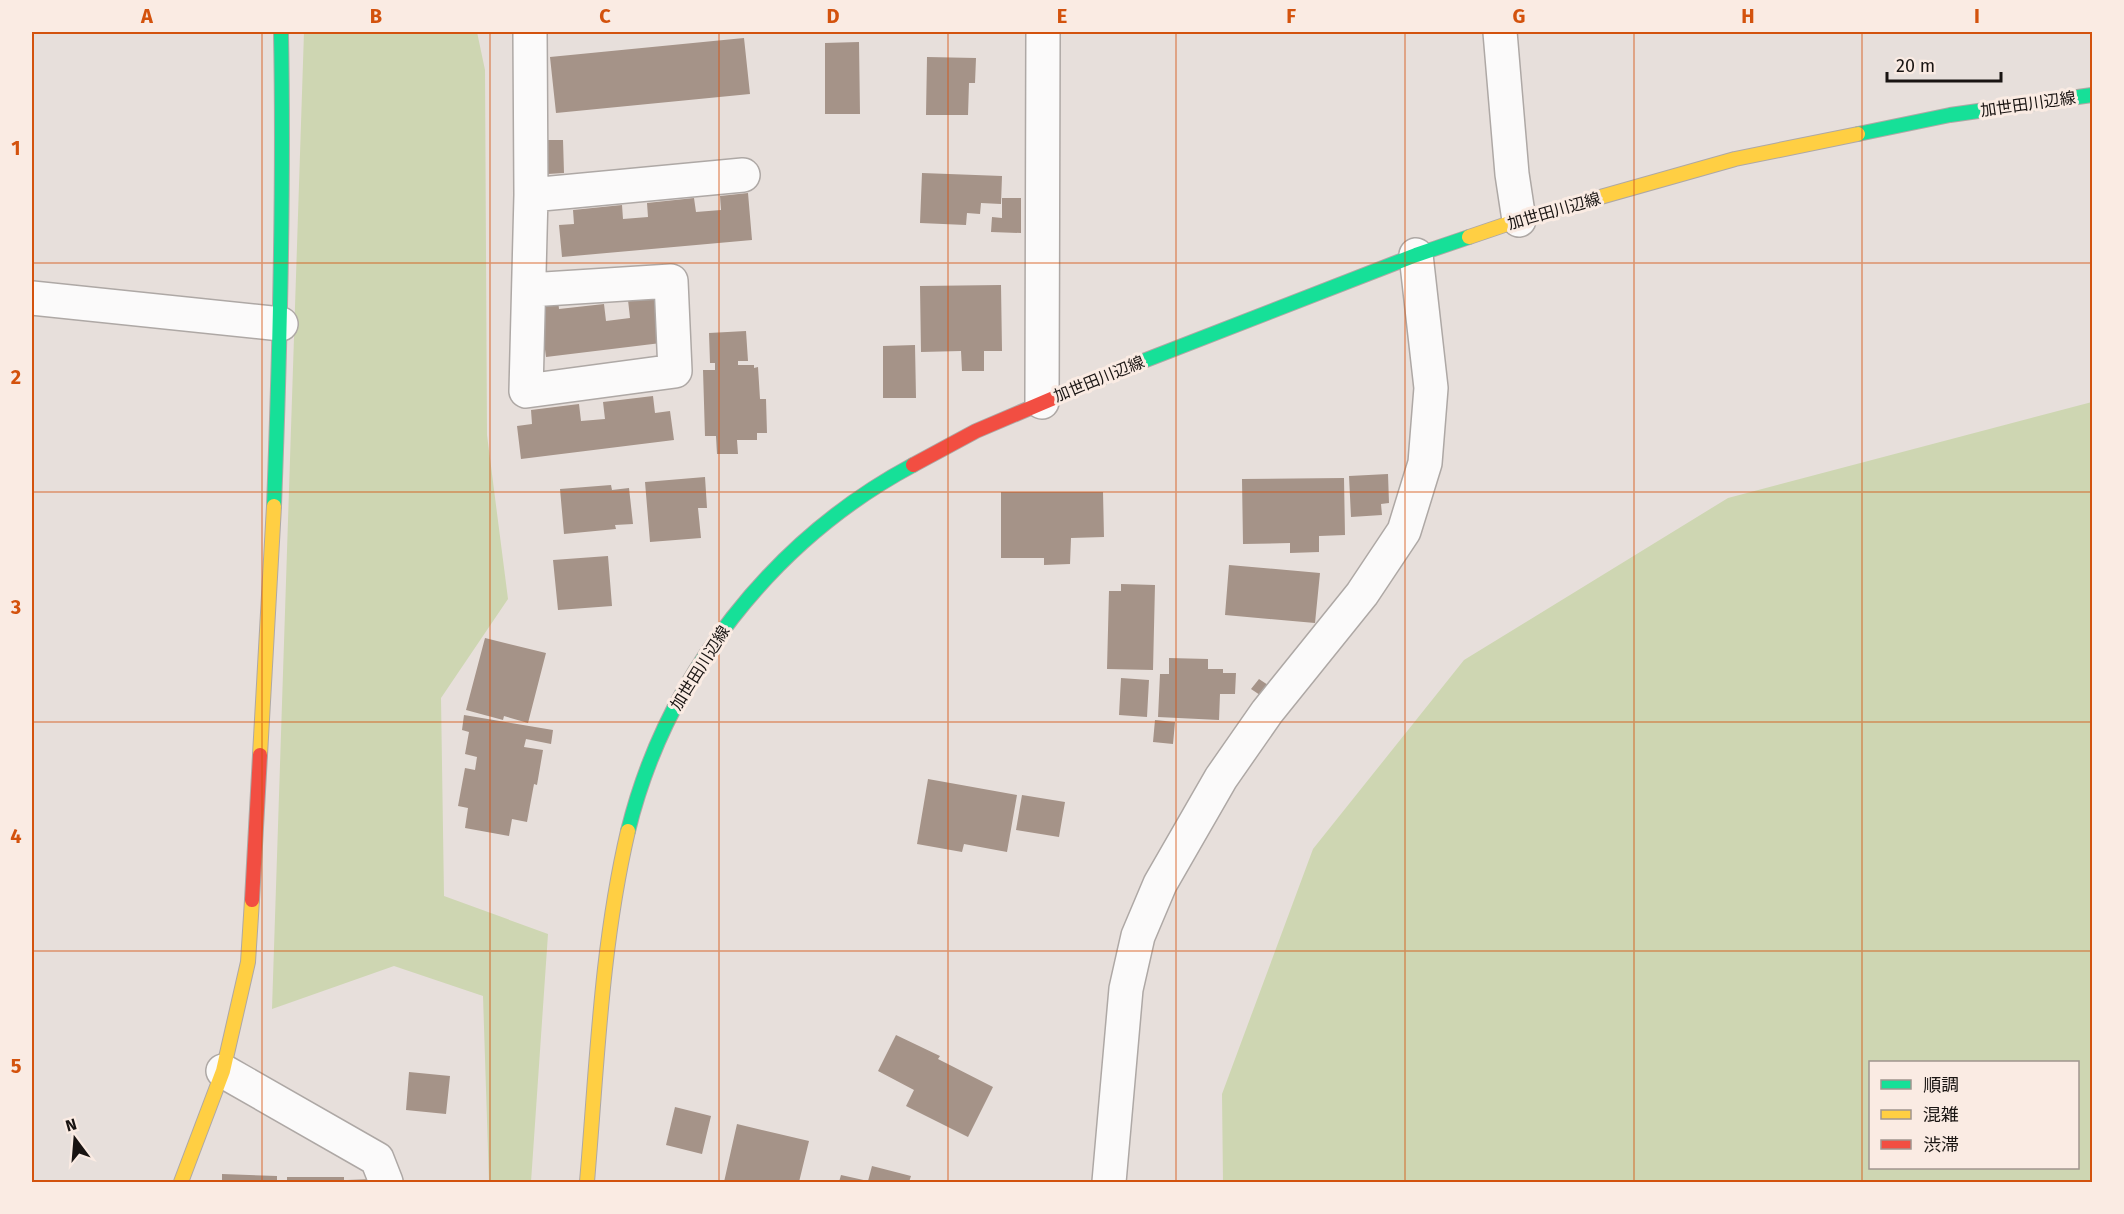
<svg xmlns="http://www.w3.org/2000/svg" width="2124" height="1214" font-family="'Fira Sans','Noto Sans JP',sans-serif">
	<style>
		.green { fill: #ced6b2; fill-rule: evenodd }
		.building { fill: #a59388 }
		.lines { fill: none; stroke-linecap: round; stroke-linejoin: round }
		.street-casing { stroke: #aea8a5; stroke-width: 36 }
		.fast-casing { stroke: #aea8a5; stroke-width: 16 }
		.slow-casing { stroke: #aea8a5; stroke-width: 16 }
		.jam-casing { stroke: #aea8a5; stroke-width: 16 }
		.street { stroke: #fbfafa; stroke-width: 33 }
		.fast { stroke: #16e098; stroke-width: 14 }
		.slow { stroke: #ffcf43; stroke-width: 14 }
		.jam { stroke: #f24e42; stroke-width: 14 }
		.grid { fill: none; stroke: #d3520d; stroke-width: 1.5; stroke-opacity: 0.55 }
		.labels { text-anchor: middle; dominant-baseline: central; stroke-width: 6; stroke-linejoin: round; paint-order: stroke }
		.street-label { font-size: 16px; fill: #191412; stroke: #faebe3 }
		.neatline { fill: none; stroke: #d3520d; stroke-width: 2 }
		.grid-label { font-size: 20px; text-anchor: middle; font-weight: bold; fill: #d3520d }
	</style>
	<rect width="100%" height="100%" fill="#e7dfdb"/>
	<path class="green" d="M304,32H477L485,70L487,435L508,599L441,698L444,896L548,934L531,1182H489L483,996L394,966L272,1009Z
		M2092,402V1182H1223L1222,1094L1313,849L1464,660L1728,498ZM1870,1062H2078V1168H1870Z"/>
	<path class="building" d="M744,38L750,94L556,113L550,57Z
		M859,42L860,114H825V43Z
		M927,57L976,58L975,83H969L968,115H926Z
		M547,140H563L564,173L548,174Z
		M922,173L1002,176L1001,204L981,203L980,214L967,213L966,225L920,223Z
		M748,193L752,240L562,257L559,225L574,224L573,210L622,205L623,219L648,217L647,203L694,198L696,212L721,210L720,196Z
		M1002,198H1021V233L991,232L992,217L1002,218Z
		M1001,285L1002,351H984V371H962L961,351L921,352L920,286Z
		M655,296L661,343L546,357L539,303L558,300L559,309L604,304L606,321L630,318L628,300Z
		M746,331L748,361H738V365H754V368L758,367L760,399H766L767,433H757V440H737L738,454H717L716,436H705L703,370H715V363H710L709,333Z
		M915,345L916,398H883V346Z
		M653,396L655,413L670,411L674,440L521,459L517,426L532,424L531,410L579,404L581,421L605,419L603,402Z
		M1388,474L1389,503L1381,504L1382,515L1351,517L1349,476Z
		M705,477L707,508H698L701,538L650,542L645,482Z
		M1344,478L1345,535L1319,536V552L1290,553V543L1243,544L1242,479Z
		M611,485L612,490L629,488L633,524L615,525L616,529L564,534L560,489Z
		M1001,492H1103L1104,537L1071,538L1070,564L1044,565V558H1001Z
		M608,556L612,606L558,610L553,560Z
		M1229,565L1320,573L1315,623L1225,615Z
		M1121,584L1155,585L1153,670L1107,669L1109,591H1121Z
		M485,638L546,653L528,723L504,716L503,720L466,710Z
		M1169,658L1208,659V669H1223V673H1236L1235,694H1220L1219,720L1158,717L1160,674H1169Z
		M1121,678L1149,680L1147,717L1119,715Z
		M1259,679L1268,685L1260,695L1251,689Z
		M464,715L553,730L551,744L526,739L524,747L543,750L537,785L534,784L527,822L512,819L509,836L465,828L468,808L458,806L465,768L475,770L477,757L465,754L469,732L462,730Z
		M1155,720L1175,722L1173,744L1153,742Z
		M928,779L1017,795L1007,852L964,844L962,852L917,844Z
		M1022,795L1065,802L1059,837L1016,830Z
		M896,1035L940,1056L938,1059L993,1087L968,1137L906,1106L914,1090L878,1071Z
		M409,1072L450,1076L446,1114L406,1110Z
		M675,1107L711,1116L702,1154L666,1145Z
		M737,1124L809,1141L799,1182H724Z
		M872,1166L911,1176L909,1182H839L841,1175L868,1181Z
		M222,1174L277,1176V1182H222Z
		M287,1177H344V1182H287Z
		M372,1179V1182H347V1180Z"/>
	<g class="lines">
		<defs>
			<path id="street" d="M1500,32L1512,174L1519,220
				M531,195L743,175
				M529,290L671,281L675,371L526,391L531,195L530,32
				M32,298L281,324
				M1042,402L1043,32
				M223,1071L377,1159L386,1182
				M1109,1182L1126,989L1138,936L1160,884L1221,778L1267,712L1362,594L1404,531L1425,463L1431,388L1416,255"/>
			<path id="fast" d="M1858,134L1950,115L2092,95
				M1115,372L1416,255L1469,237
				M274,506C280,348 284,190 281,32
				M628,831C666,676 773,540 913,465"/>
			<path id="slow" d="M1469,237L1519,220L1735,159L1858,134
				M260,755L274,506
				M181,1182L223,1071L248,962L252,900
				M587,1182C597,1065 601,946 628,831"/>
			<path id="jam" d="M913,465L976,431L1115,372
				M252,900L260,755"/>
		</defs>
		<use href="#street" class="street-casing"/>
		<use href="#fast" class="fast-casing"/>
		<use href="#slow" class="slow-casing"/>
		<use href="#jam" class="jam-casing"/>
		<use href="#street" class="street"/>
		<use href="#fast" class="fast"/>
		<use href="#slow" class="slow"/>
		<use href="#jam" class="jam"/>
	</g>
	<path class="grid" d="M262,32V1182M490,32V1182M719,32V1182M948,32V1182M1176,32V1182M1405,32V1182M1634,32V1182M1862,32V1182M32,263H2092M32,492H2092M32,722H2092M32,951H2092"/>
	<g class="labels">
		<g class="street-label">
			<text transform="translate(2028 104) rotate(-8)">加世田川辺線</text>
			<text transform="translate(1554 211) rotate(-16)">加世田川辺線</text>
			<text transform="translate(1099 379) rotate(-22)">加世田川辺線</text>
			<text transform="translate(700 668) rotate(-58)">加世田川辺線</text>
		</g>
	</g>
	<rect width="2124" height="1214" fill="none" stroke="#faebe3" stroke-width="66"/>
	<rect x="1869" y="1061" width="210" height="108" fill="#faebe3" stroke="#a0958f" stroke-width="1.5"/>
	<rect x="1881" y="1080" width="30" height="9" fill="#16e098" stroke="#a0958f" stroke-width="1.5"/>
	<text x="1923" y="1091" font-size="18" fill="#191412">順調</text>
	<rect x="1881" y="1110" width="30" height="9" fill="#ffcf43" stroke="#a0958f" stroke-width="1.5"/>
	<text x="1923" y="1121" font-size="18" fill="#191412">混雑</text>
	<rect x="1881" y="1140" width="30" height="9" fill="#f24e42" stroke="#a0958f" stroke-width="1.5"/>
	<text x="1923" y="1151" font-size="18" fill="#191412">渋滞</text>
	<g transform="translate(75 1139) rotate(344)" stroke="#faebe3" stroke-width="4.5" paint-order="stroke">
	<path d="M0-4.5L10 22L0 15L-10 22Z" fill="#191412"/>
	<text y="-9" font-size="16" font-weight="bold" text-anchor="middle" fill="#191412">N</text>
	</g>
	<path d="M1887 72v9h114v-9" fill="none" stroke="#191412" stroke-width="3"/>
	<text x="1896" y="72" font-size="18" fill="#191412" stroke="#faebe3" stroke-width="4.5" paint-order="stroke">20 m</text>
	<rect x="33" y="33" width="2058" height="1148" class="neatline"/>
	<g class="grid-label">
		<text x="147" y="23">A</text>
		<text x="376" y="23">B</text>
		<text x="605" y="23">C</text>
		<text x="833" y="23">D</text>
		<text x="1062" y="23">E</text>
		<text x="1291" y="23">F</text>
		<text x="1519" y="23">G</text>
		<text x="1748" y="23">H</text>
		<text x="1977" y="23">I</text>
		<text x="16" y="155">1</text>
		<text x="16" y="384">2</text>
		<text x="16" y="614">3</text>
		<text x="16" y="843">4</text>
		<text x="16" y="1073">5</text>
	</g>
</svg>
